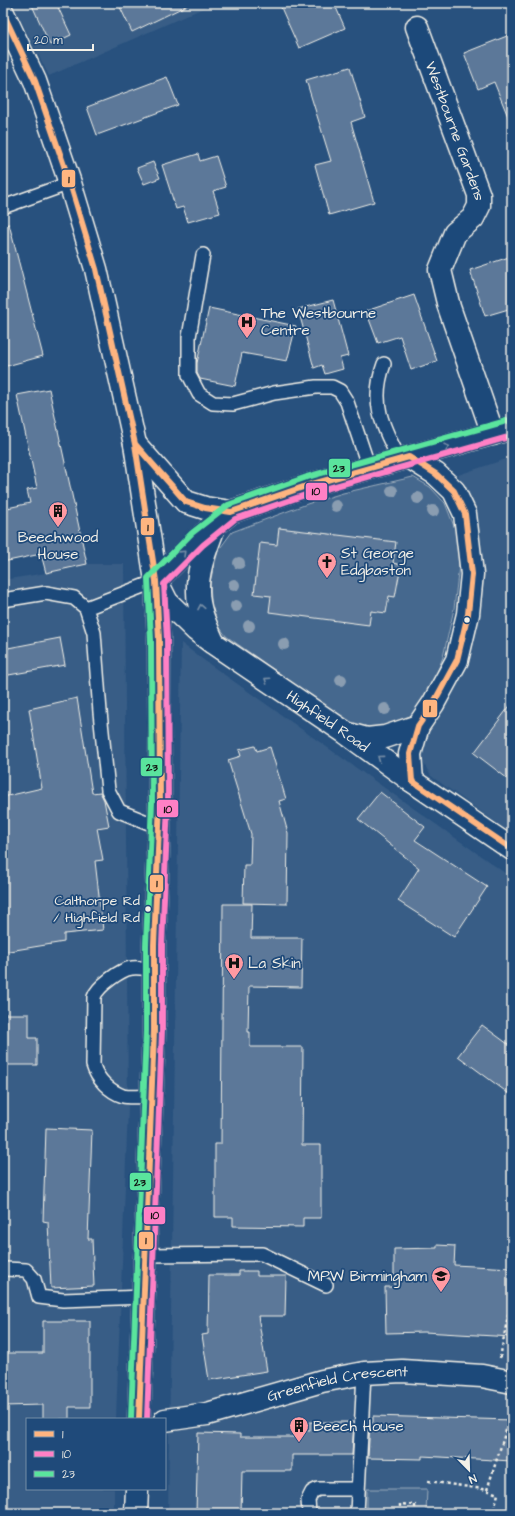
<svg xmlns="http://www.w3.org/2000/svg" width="515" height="1516" font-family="'Architects Daughter',sans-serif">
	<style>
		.built { fill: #375d86 }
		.green { fill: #45688e; stroke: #9cacbb }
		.building { fill: #5b7899; stroke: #f4f1e8 }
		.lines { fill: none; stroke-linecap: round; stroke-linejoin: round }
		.service-casing { stroke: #f4f1e8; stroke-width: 16 }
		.minor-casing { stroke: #f4f1e8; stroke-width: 25 }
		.secondary-casing { stroke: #f4f1e8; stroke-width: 25 }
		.path { stroke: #f4f1e8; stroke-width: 2.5; stroke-dasharray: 3 3; stroke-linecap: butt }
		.service { stroke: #1f4a7a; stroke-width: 13 }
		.minor { stroke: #1f4a7a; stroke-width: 22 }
		.secondary { stroke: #1f4a7a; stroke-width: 22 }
		.bus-1-casing { stroke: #1f4a7a; stroke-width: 9 }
		.bus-2-casing { stroke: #1f4a7a; stroke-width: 9 }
		.bus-3-casing { stroke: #1f4a7a; stroke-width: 9 }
		.bus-1 { stroke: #ffb580; stroke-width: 6 }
		.bus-2 { stroke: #ff80c5; stroke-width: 6 }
		.bus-3 { stroke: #5ae49d; stroke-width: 6 }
		.tree { fill: #8a9db1 }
		.oneway { stroke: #748da6 }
		.bus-dot { fill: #f4f1e8; stroke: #1f4a7a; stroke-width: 1.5 }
		.labels { text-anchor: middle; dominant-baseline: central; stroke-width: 3.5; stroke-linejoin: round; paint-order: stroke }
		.bus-label { font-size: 14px; fill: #f4f1e8; stroke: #1f4a7a; text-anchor: end }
		.street-label { font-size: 15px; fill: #f4f1e8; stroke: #1f4a7a }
		.poi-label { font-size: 15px; fill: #f4f1e8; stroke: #1f4a7a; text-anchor: start }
		.line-badge { stroke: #1f4a7a; stroke-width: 1.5 }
		.pale-badge-label { font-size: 11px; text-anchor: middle; font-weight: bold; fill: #111 }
	</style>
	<rect width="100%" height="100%" fill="#28517e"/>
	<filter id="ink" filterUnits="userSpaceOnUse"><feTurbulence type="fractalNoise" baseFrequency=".025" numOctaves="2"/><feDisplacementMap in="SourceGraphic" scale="8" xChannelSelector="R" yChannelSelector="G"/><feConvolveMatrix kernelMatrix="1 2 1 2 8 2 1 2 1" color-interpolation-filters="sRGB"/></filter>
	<g filter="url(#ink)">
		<path class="built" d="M12,3H215L49,76Z
			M512,457V834L431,776L416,750L467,655L483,577L477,511L458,475Z
			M87,564H124L128,1109L116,1419H27V1489H114V1513H3V580L46,573Z
			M181,643L205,661L512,878V1513H168Z"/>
		<path class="green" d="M413,477L430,487L445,503L457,534L459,565L454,609L443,657L430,691L406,723L367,731L344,719L226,636L212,617L210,582L218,551L232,532L307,504L343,493Z
			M367,1489H427L426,1513H367Z"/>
		<path class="building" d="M31,3H56L71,35L50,45Z
			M118,3H192L132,32Z
			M279,3H334L345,28L299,48Z
			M512,34V124H511L494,82L478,89L464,53Z
			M350,67L365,117L351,122L374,202L329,215L315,165L331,161L306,80Z
			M167,77L178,105L97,135L87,107Z
			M198,154L200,161L216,156L226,187L213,191L220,213L188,222L183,207L176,209L162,165Z
			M153,162L160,178L144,184L137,168Z
			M9,224L43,356L3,367V225Z
			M512,256V308L485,316L470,270Z
			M414,295L437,361L411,370L400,336L378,343L366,311Z
			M333,300L348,356L340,358L343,369L325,374L322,365L314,368L298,309Z
			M209,308L296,326L287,361L242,353L235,386L200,379L197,373V363Z
			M49,389L87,564L46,573L41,554L3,562V509L30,503L27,490L37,488L17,395Z
			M279,528L396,542L393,563L401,565L395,597L389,596L386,613L371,611L369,625L269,612L271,596L254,594L260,543L277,545Z
			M60,638L65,665L3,676V649Z
			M77,698L92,793L100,792L104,800L109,826L97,828L103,860L95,861L103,930L64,934V942L3,952V797L42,788L29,709Z
			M512,703V782L474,753Z
			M255,746L257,751L270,747L286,799L279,801L288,833L287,904L243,903L244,865H250L251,834L228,760L241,756L239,750Z
			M380,792L425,827L415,840L487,887L454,937L398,901L419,868L358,819Z
			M223,904H252L251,938H302L301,987L249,986L248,1032H250V1047H303L302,1145H321V1218H303V1227L233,1226V1217H215V1144H221Z
			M3,1014H29V1038H37V1065H3Z
			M482,1025L512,1047V1096L458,1056Z
			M46,1128L92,1130L88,1239H92L94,1286L51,1288L48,1222L43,1221Z
			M437,1245L455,1246L454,1265L512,1268V1337L424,1332L386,1333L385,1287H394V1249L437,1248Z
			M239,1271H257V1276H286L285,1316H258L267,1371L209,1380L202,1335L208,1334L209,1275H239Z
			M43,1321H90V1407H69V1419H43V1405L3,1406V1353H43Z
			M373,1416L512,1420V1461L422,1456V1459L368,1458L370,1422H373Z
			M310,1422H354L352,1455H292V1471H242L241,1513H196L198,1433L240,1434V1437H297V1430H310Z"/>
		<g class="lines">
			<defs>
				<path id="service" d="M3,207L70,183
					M203,255L189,337V375L199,394L213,403L233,404L274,393L316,387H332L340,391L347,402L369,468
					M384,364C370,402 382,426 400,460
					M3,600L46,593L74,598L86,608L94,633L100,712L108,790L119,811L159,827
					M86,608L156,581
					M152,1096C143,1096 131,1098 123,1096C109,1091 97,1079 93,1065L94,997C97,987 121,969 132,968C139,967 147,969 154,969
					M145,1255L262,1254L326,1285
					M5,1269L26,1270L34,1279L39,1297L63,1300L144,1297
					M309,1513L308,1500L312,1492L318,1489H358
					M357,1513L364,1373"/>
				<g id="minor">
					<path id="s1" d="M417,27L479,195V206L473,218L455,233L440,270L449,307L493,434"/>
					<path id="s2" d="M165,1420L207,1414L322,1381L364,1373L402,1371L482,1376L512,1382"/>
				</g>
				<g id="secondary">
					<path d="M3,13L35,81L70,183L96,269L135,444L156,581L159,640L160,803L154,945V1031L139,1419"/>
					<path d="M135,444L186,502L205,508L231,512"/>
					<path d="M409,457L436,474L454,491L465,514L472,574L468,614L457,660L433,704L418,726L410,754L412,781"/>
					<path d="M156,581L198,539L231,512L309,485L512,428"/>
					<path id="s3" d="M157,582L167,602L196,630L213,643L346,733L412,781L512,849"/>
					<path d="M213,642C206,626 198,609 198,591C197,569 207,547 214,527"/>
					<path d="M349,734L367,739L385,737L418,726"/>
					<path d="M136,1513L137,1489"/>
				</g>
			</defs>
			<use href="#service" class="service-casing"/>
			<use href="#minor" class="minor-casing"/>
			<use href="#secondary" class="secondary-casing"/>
			<path class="path" d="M500,1358L512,1294
				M428,1481L483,1489L498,1494L493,1513
				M487,1490L509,1421L512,1404
				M400,1513V1504L415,1505V1513"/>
			<use href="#service" class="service"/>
			<use href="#minor" class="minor"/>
			<use href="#secondary" class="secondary"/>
			<defs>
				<path id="bus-1" d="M3,13L35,81L70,183L96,269L135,444L156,581L159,640L160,803L154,945V1031L139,1419
					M135,444L186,502L205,508L231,512L309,485L409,457L436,474L454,491L465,514L472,574L468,614L457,660L433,704L418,726L410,754L412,781L512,849"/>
				<path id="bus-2" d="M147,1419L162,1031V945L168,803L167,640L164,584L203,545L235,519L311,493L512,436"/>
				<path id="bus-3" d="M131,1419L146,1031V945L152,803L151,640L148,578L192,533L228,505L307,477L510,420"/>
			</defs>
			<use href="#bus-1" class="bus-1-casing"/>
			<use href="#bus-2" class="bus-2-casing"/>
			<use href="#bus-3" class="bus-3-casing"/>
			<use href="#bus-1" class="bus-1"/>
			<use href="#bus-2" class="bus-2"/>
			<use href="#bus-3" class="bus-3"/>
		</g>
		<g class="tree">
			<circle cx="392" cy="491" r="6"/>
			<circle cx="418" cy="498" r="6"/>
			<circle cx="336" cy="506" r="6"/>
			<circle cx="433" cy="511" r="6"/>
			<circle cx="239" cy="563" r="6"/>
			<circle cx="234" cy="585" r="6"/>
			<circle cx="236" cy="606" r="6"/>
			<circle cx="249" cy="626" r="6"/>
			<circle cx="284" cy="644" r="6"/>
			<circle cx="341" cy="680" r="6"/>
			<circle cx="385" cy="709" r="6"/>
		</g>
		<defs><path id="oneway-chevron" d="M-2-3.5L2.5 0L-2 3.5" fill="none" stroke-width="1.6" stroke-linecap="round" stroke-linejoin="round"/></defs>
		<g class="oneway">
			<use href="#oneway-chevron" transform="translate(447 447) rotate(-16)"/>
			<use href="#oneway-chevron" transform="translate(183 553) rotate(-44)"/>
			<use href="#oneway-chevron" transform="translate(201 607) rotate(-101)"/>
			<use href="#oneway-chevron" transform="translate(267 680) rotate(-146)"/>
			<use href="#oneway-chevron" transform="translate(380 758) rotate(-144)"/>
		</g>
	</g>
	<defs>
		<symbol id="hospital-pin" viewBox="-11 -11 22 30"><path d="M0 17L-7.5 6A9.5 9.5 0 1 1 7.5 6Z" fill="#ff9aa2" stroke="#1f4a7a"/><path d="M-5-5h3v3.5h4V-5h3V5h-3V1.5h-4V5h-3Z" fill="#111"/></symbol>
		<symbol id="building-pin" viewBox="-11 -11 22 30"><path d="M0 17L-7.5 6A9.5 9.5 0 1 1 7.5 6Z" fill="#ff9aa2" stroke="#1f4a7a"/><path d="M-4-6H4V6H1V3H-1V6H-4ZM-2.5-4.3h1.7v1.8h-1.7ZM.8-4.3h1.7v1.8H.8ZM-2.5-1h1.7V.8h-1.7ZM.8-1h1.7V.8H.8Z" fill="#111"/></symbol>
		<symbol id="church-pin" viewBox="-11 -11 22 30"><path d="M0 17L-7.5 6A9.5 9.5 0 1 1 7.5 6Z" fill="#ff9aa2" stroke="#1f4a7a"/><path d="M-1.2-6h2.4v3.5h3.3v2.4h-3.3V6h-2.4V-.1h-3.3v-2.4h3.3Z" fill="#111"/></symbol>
		<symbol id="school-pin" viewBox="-11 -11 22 30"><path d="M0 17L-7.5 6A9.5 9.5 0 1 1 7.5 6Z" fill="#ff9aa2" stroke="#1f4a7a"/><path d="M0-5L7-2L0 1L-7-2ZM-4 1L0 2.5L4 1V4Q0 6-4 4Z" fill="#111"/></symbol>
	</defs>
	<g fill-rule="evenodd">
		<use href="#hospital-pin" x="236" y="311" width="22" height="30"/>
		<use href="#building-pin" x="47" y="500" width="22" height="30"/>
		<use href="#church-pin" x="316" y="551" width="22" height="30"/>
		<use href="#hospital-pin" x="223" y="952" width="22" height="30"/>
		<use href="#school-pin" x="430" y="1265" width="22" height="30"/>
		<use href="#building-pin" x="288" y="1415" width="22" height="30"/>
	</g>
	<g class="bus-dot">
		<circle cx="467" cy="620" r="3.5"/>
		<circle cx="148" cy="909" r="3.5"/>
	</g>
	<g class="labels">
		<g class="bus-label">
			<text x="140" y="901">Calthorpe Rd<tspan x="140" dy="17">/ Highfield Rd</tspan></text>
		</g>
		<g class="street-label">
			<text stroke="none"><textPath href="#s1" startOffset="111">Westbourne Gardens</textPath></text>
			<text stroke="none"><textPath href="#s3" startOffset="223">Highfield Road</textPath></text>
			<text stroke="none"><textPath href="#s2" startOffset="177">Greenfield Crescent</textPath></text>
		</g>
		<g class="poi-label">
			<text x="261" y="313">The Westbourne<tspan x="261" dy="17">Centre</tspan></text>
			<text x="58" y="537" text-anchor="middle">Beechwood<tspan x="58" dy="17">House</tspan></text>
			<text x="341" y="553">St George<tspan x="341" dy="17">Edgbaston</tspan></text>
			<text x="248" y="963">La Skin</text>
			<text x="427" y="1276" text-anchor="end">MPW Birmingham</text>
			<text x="313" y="1426">Beech House</text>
		</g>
	</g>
	<g class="line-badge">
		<rect x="61" y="169" width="15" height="19" rx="4" fill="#ffb580"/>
		<rect x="328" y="458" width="23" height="20" rx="4" fill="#5ae49d"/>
		<rect x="305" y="482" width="23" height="19" rx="4" fill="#ff80c5"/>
		<rect x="140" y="517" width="15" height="19" rx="4" fill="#ffb580"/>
		<rect x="422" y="699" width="16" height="19" rx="4" fill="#ffb580"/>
		<rect x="140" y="757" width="23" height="20" rx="4" fill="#5ae49d"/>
		<rect x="156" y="799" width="23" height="19" rx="4" fill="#ff80c5"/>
		<rect x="149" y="874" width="15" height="19" rx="4" fill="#ffb580"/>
		<rect x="129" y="1172" width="23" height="19" rx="4" fill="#5ae49d"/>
		<rect x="143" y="1206" width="23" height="19" rx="4" fill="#ff80c5"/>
		<rect x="138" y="1231" width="16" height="19" rx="4" fill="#ffb580"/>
	</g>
	<g class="pale-badge-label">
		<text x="69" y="183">1</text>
		<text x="339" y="472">23</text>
		<text x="316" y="495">10</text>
		<text x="148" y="531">1</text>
		<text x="430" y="712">1</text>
		<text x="152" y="771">23</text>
		<text x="168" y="813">10</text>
		<text x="157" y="887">1</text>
		<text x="140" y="1186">23</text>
		<text x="155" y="1219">10</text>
		<text x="146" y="1244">1</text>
	</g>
	<rect width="515" height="1516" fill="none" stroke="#1f4a7a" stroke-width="16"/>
	<rect x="8" y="8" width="499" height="1500" fill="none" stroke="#f4f1e8" stroke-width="1.5" filter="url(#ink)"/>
	<rect x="26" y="1418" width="140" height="72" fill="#1f4a7a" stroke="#748da6"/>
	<rect x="34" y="1431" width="20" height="6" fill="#ffb580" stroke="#748da6"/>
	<text x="62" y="1438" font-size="12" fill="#f4f1e8">1</text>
	<rect x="34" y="1451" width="20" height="6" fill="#ff80c5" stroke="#748da6"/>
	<text x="62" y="1458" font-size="12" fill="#f4f1e8">10</text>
	<rect x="34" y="1471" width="20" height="6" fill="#5ae49d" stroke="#748da6"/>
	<text x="62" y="1478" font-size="12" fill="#f4f1e8">23</text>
	<g transform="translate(469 1470) rotate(157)" stroke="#1f4a7a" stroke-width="3" paint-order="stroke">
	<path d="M0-3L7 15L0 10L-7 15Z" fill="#f4f1e8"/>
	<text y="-6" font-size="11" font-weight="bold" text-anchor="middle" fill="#f4f1e8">N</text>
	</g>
	<path d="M28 44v6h65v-6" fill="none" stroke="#f4f1e8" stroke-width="2"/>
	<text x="34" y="44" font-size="12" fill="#f4f1e8" stroke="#1f4a7a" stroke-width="3" paint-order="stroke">20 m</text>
</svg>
